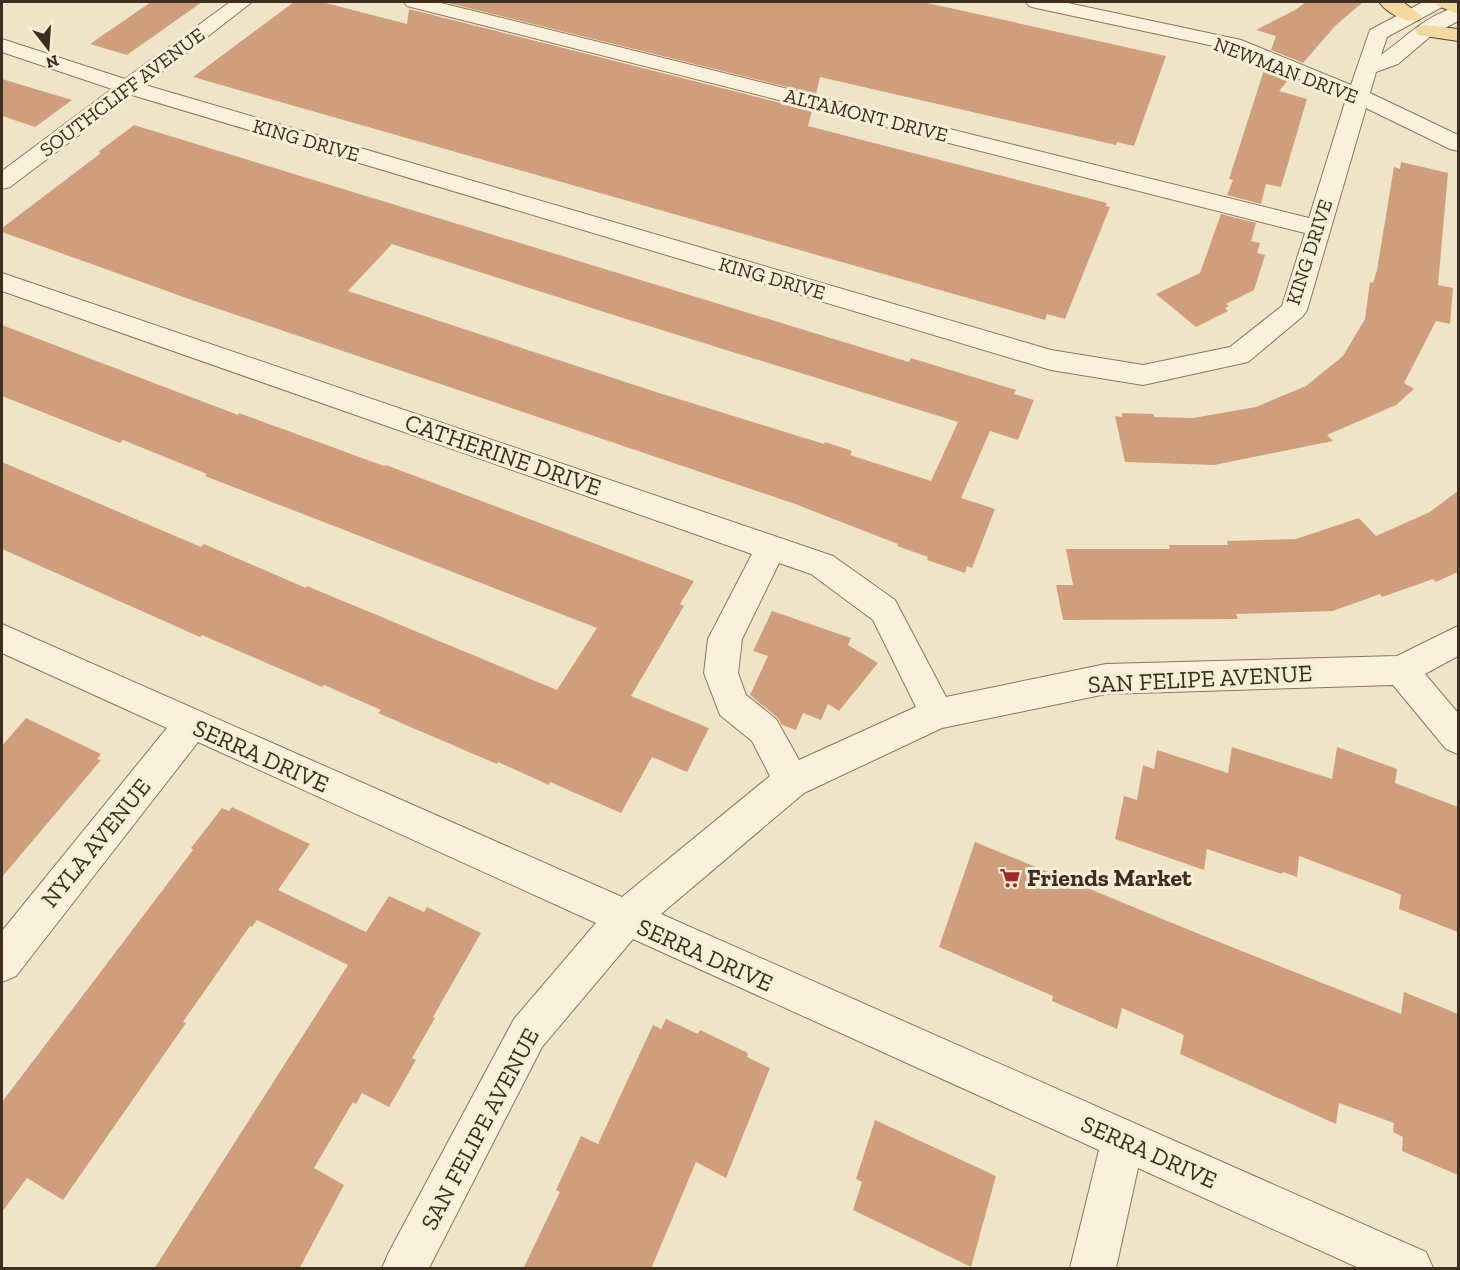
<svg xmlns="http://www.w3.org/2000/svg" width="1460" height="1270" font-family="'Zilla Slab',serif">
<style>
.building{fill:#cf9f7d;fill-rule:evenodd}
.lines{fill:none;stroke-linecap:round;stroke-linejoin:round}
.minor-casing{stroke:#8d765c;stroke-width:2}
.major-casing{stroke:#5b4430;stroke-width:2}
.minor{fill:#faf1dc;fill-rule:evenodd}
.major{fill:#f3d9a0;fill-rule:evenodd}
.labels{text-anchor:middle;stroke-width:6;stroke-linejoin:round;paint-order:stroke}
.far-street-label{font-size:20px;fill:#3d2e20;stroke:#f7eed8}
.street-label{font-size:24px;fill:#3d2e20;stroke:#f7eed8}
.poi-label{font-size:24px;font-weight:bold;fill:#3d2e20;stroke:#f7eed8;text-anchor:start}
</style>
<rect width="100%" height="100%" fill="#f0e4c8"/>
<g class="building">
<path d="M 151,2 L 202,2 L 127,55 L 90,44 Z"/>
<path d="M 294,2 L 322,2 L 407,24 L 409,9 L 812,111 L 808,126 L 1107,203 L 1106,206 L 1110,207 L 1065,319 L 1047,314 L 1045,320 L 193,77 Z"/>
<path d="M 444,2 L 923,2 L 1166,56 L 1134,146 L 1117,142 L 1116,145 L 820,77 L 816,94 Z"/>
<path d="M 1306,2 L 1363,2 L 1335,26 L 1303,63 L 1271,50 L 1276,36 L 1256,30 L 1295,10 Z"/>
<path d="M 1265,67 L 1290,78 L 1279,91 L 1307,99 L 1281,187 L 1266,184 L 1261,204 L 1227,195 L 1233,180 L 1229,179 Z"/>
<path d="M 2,79 L 72,100 L 35,127 L 2,116 Z"/>
<path d="M 134,125 L 909,362 L 911,358 L 1016,390 L 1014,394 L 1034,400 L 1018,440 L 990,431 L 961,498 L 995,509 L 972,568 L 967,566 L 965,573 L 927,560 L 928,557 L 897,546 L 898,544 L 795,504 L 192,300 L 2,232 L 2,228 L 101,153 L 98,152 ZM 392,244 L 620,317 L 958,422 L 931,481 L 850,455 L 852,451 L 825,442 L 824,444 L 656,392 L 348,291 Z"/>
<path d="M 1401,162 L 1448,173 L 1438,285 L 1453,288 L 1450,324 L 1436,321 L 1404,383 L 1414,389 L 1396,405 L 1327,435 L 1333,441 L 1214,465 L 1125,462 L 1115,416 L 1122,417 L 1122,413 L 1154,414 L 1154,417 L 1193,418 L 1256,407 L 1306,386 L 1343,356 L 1365,319 L 1370,282 L 1373,283 L 1377,270 L 1394,167 L 1400,169 Z"/>
<path d="M 1221,214 L 1256,223 L 1251,241 L 1260,243 L 1257,253 L 1265,255 L 1254,290 L 1226,304 L 1229,306 L 1225,308 L 1228,311 L 1196,327 L 1156,294 L 1200,273 Z"/>
<path d="M 2,325 L 238,415 L 239,413 L 384,466 L 386,465 L 694,581 L 680,604 L 684,606 L 631,696 L 709,728 L 687,772 L 652,757 L 621,813 L 550,782 L 549,785 L 498,762 L 497,764 L 378,713 L 381,710 L 324,685 L 322,687 L 202,635 L 200,637 L 2,549 L 2,462 L 201,547 L 204,544 L 306,588 L 307,586 L 557,690 L 597,628 L 241,490 L 205,476 L 207,474 L 123,440 L 120,443 L 2,396 Z"/>
<path d="M 1458,491 L 1458,572 L 1436,582 L 1433,579 L 1382,597 L 1380,594 L 1333,611 L 1236,614 L 1238,619 L 1063,620 L 1056,585 L 1073,585 L 1066,549 L 1170,549 L 1169,545 L 1228,545 L 1227,541 L 1296,539 L 1359,518 L 1376,536 L 1430,512 Z"/>
<path d="M 772,611 L 851,638 L 848,645 L 878,663 L 839,711 L 828,704 L 821,720 L 803,713 L 796,730 L 782,725 L 777,717 L 750,695 L 768,656 L 753,651 Z"/>
<path d="M 26,718 L 101,754 L 97,759 L 101,760 L 2,877 L 2,746 Z"/>
<path d="M 1232,747 L 1332,779 L 1337,747 L 1397,769 L 1395,783 L 1458,807 L 1458,932 L 1399,909 L 1401,895 L 1395,892 L 1299,856 L 1297,877 L 1283,872 L 1282,874 L 1207,849 L 1204,870 L 1115,839 L 1124,796 L 1137,800 L 1143,765 L 1154,769 L 1157,750 L 1228,773 Z"/>
<path d="M 232,807 L 310,844 L 278,890 L 366,932 L 389,896 L 424,912 L 427,907 L 481,933 L 433,1017 L 435,1018 L 412,1058 L 416,1060 L 389,1107 L 362,1093 L 356,1104 L 353,1102 L 314,1168 L 344,1185 L 299,1269 L 154,1269 L 348,965 L 257,920 L 252,927 L 250,926 L 183,1022 L 186,1023 L 63,1200 L 27,1178 L 2,1212 L 2,1102 L 193,850 L 191,848 L 222,808 L 229,811 Z"/>
<path d="M 975,842 L 1204,936 L 1401,1014 L 1404,992 L 1458,1014 L 1458,1175 L 1402,1151 L 1403,1137 L 1393,1132 L 1394,1123 L 1339,1103 L 1336,1124 L 1180,1054 L 1184,1035 L 1122,1008 L 1117,1029 L 1052,1001 L 1053,996 L 939,947 Z"/>
<path d="M 666,1019 L 698,1034 L 700,1030 L 748,1053 L 747,1057 L 770,1068 L 726,1178 L 696,1162 L 651,1269 L 523,1269 L 560,1192 L 556,1190 L 581,1136 L 598,1144 L 653,1025 L 661,1029 Z"/>
<path d="M 875,1120 L 996,1176 L 971,1267 L 853,1210 L 862,1182 L 856,1179 Z"/>
</g>
<g class="lines">
<g class="minor-casing">
<g id="minor">
<path d="M 230,2 L 252,2 L 145,85 L 1051,350 L 1143,365 L 1230,347 L 1282,306 L 1305,233 L 407,6 L 404,2 L 437,2 L 1309,218 L 1346,99 L 1228,49 L 1036,8 L 1029,6 L 1026,2 L 1063,2 L 1241,40 L 1351,85 L 1370,30 L 1423,2 L 1447,2 L 1444,6 L 1387,37 L 1381,55 C 1405,38 1429,13 1458,7 L 1458,21 L 1432,35 L 1398,64 L 1376,72 L 1370,93 L 1458,135 L 1458,151 L 1450,149 L 1366,108 L 1307,310 L 1303,316 L 1248,362 L 1143,385 L 1051,370 L 132,95 L 10,187 L 2,189 L 2,171 L 112,89 L 2,52 L 2,39 L 125,79 Z"/>
<path d="M 2,273 L 833,556 L 895,600 L 946,697 L 1106,664 L 1397,656 L 1458,626 L 1458,656 L 1425,674 L 1458,713 L 1458,754 L 1446,749 L 1393,685 L 1106,694 L 942,728 L 804,793 L 661,914 L 1426,1252 L 1433,1268 L 1359,1268 L 1138,1168 L 1116,1268 L 1070,1268 L 1099,1150 L 633,939 L 542,1047 L 429,1268 L 382,1268 L 389,1252 L 514,1019 L 596,923 L 198,742 L 16,976 L 2,982 L 2,931 L 167,728 L 2,653 L 2,624 L 622,897 L 770,776 L 752,741 L 720,715 L 704,673 L 708,639 L 752,554 L 2,291 ZM 779,563 L 811,574 L 873,620 L 916,707 L 799,760 L 776,719 L 746,695 L 738,673 L 742,639 Z"/>
</g>
</g>
<g class="major-casing">
<g id="major">
<path d="M 1379,2 L 1403,2 L 1422,16 L 1419,20 C 1406,24 1387,13 1379,2 Z"/>
<path d="M 1435,2 L 1458,2 L 1458,14 L 1438,6 Z"/>
<path d="M 1425,25 L 1458,29 L 1458,41 L 1418,35 L 1415,31 L 1418,27 Z"/>
</g>
</g>
<use href="#minor" class="minor"/>
<use href="#major" class="major"/>
</g>
<defs>
<g id="supermarket-bare" transform="scale(1.62)"><path d="M-6-5.5h2.5l.6 2H6L4.5 2H-2.5L-4.4-4H-6ZM-1.5 3.2a1.3 1.3 0 1 0 .1 0ZM3 3.2a1.3 1.3 0 1 0 .1 0Z" fill="#9e2a2b" stroke="#f7eed8" stroke-width="2.5" paint-order="stroke"/></g>
</defs>
<g fill-rule="evenodd">
<use href="#supermarket-bare" x="1010" y="878"/>
</g>
<g class="labels">
<g class="far-street-label">
<text transform="translate(1286 70) rotate(21)" y="7">NEWMAN DRIVE</text>
<text transform="translate(122 92) rotate(-37)" y="7">SOUTHCLIFF AVENUE</text>
<text transform="translate(866 115) rotate(14)" y="7">ALTAMONT DRIVE</text>
<text transform="translate(306 140) rotate(16)" y="7">KING DRIVE</text>
<text transform="translate(1309 252) rotate(-72)" y="7">KING DRIVE</text>
<text transform="translate(772 278) rotate(16)" y="7">KING DRIVE</text>
</g>
<g class="street-label">
<text transform="translate(503 455) rotate(19)" y="8">CATHERINE DRIVE</text>
<text transform="translate(1200 679) rotate(-3)" y="8">SAN FELIPE AVENUE</text>
<text transform="translate(261 756) rotate(24)" y="8">SERRA DRIVE</text>
<text transform="translate(96 843) rotate(-51)" y="8">NYLA AVENUE</text>
<text transform="translate(705 955) rotate(24)" y="8">SERRA DRIVE</text>
<text transform="translate(480 1129) rotate(-62)" y="8">SAN FELIPE AVENUE</text>
<text transform="translate(1149 1152) rotate(24)" y="8">SERRA DRIVE</text>
</g>
<g class="poi-label">
<text x="1027" y="886">Friends Market</text>
</g>
</g>
<rect width="1460" height="1270" fill="none" stroke="#3d2e20" stroke-width="6"/>
<g transform="translate(48 48) rotate(163)" stroke="#f7eed8" stroke-width="4.5" paint-order="stroke">
<path d="M0-4.5L10 22L0 15L-10 22Z" fill="#3d2e20"/>
<text y="-9" font-size="16" font-weight="bold" text-anchor="middle" fill="#3d2e20">N</text>
</g>
</svg>
